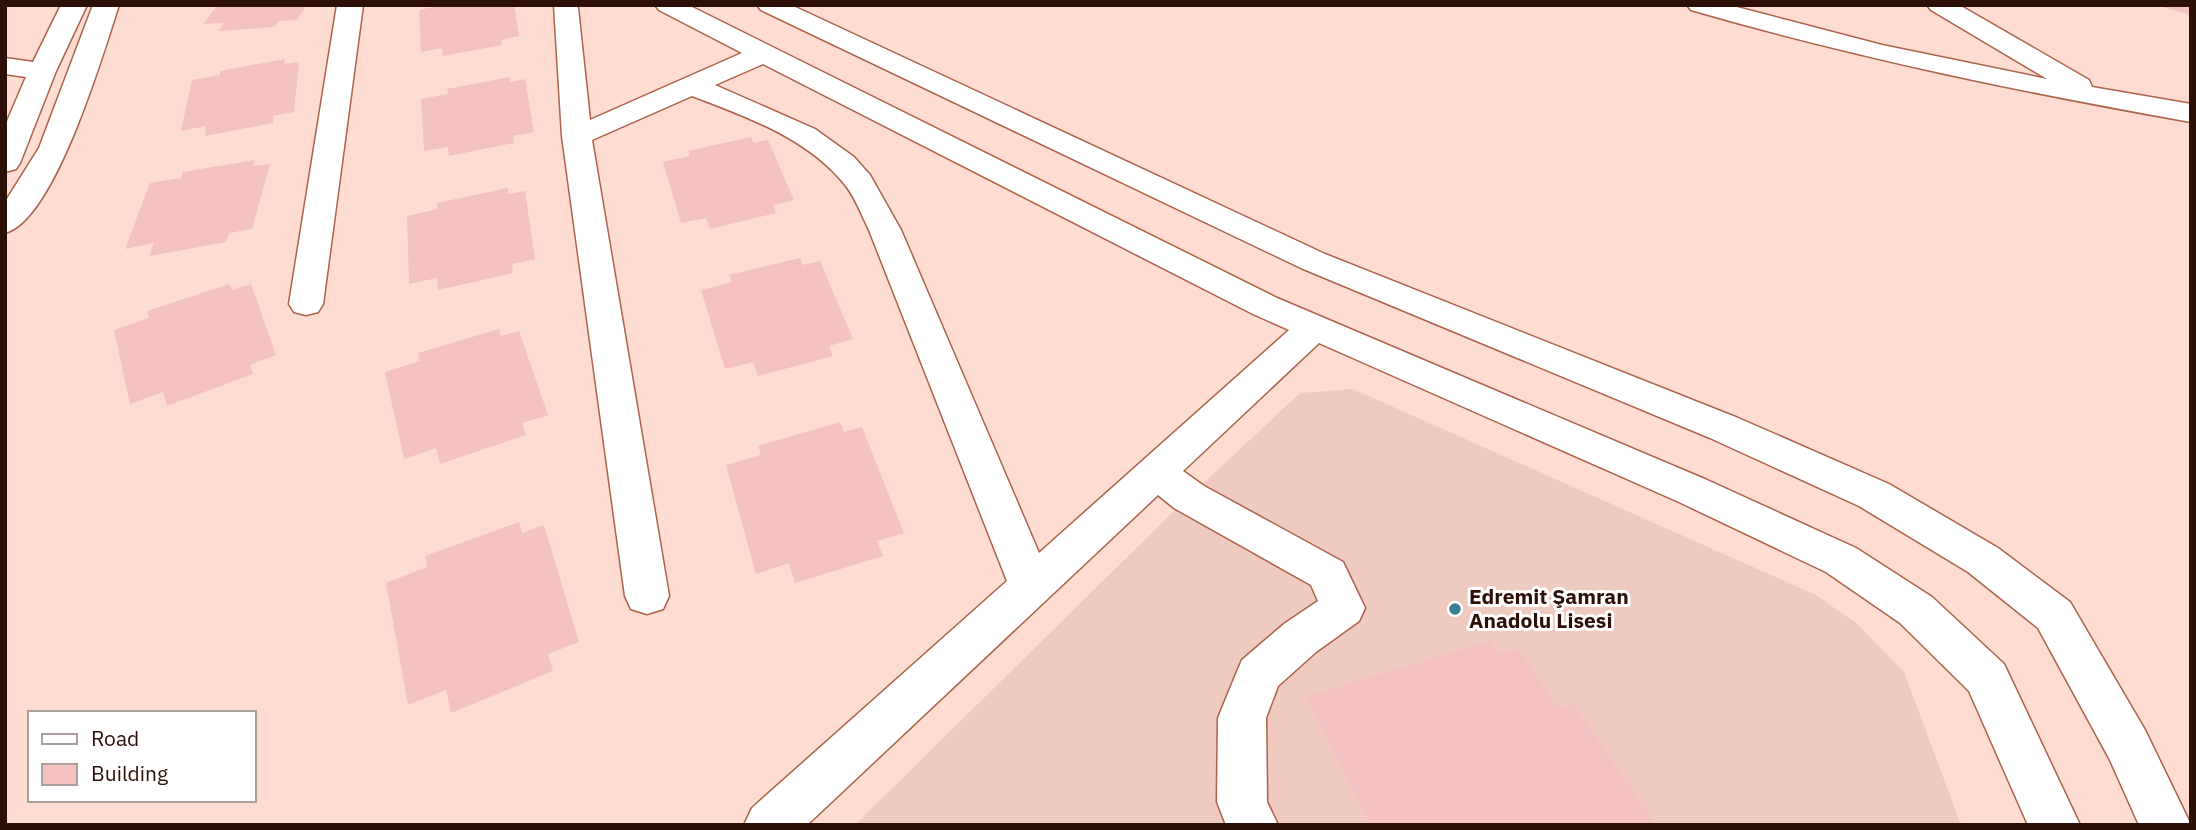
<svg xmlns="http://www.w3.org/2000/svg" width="2196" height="830" font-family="'IBM Plex Sans',sans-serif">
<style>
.built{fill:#efcabf}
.building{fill:#f5c2c2}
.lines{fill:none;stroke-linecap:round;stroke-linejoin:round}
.minor-casing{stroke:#ac624b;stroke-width:3}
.minor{fill:#fff;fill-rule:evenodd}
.poi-dot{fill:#3b7d8f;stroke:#fff;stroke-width:2.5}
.labels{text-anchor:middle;stroke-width:6;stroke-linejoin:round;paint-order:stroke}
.poi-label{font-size:21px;font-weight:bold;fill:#2c0f06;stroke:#fff;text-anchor:start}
</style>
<rect width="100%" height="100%" fill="#fedcd1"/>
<path class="built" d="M 1353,389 L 1816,595 L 1856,623 L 1904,672 L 1961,825 L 855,825 L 1175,510 L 1300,393 Z"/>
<g class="building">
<path d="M 218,5 L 307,5 L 297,20 L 279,21 L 275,27 L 218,31 L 224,23 L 203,24 Z"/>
<path d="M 442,5 L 514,5 L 519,36 L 501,40 L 502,45 L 443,56 L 442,48 L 421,52 L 419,10 Z"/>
<path d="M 2159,5 L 2191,5 L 2191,15 L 2159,6 Z"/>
<path d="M 285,59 L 284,64 L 299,62 L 294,112 L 273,116 L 273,123 L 205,136 L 206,126 L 181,131 L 192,80 L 220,75 L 220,71 Z"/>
<path d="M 510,77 L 510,82 L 525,79 L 534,132 L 513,136 L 514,143 L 449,156 L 448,147 L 424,151 L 421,99 L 448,94 L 447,89 Z"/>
<path d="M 751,137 L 754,143 L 768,140 L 794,200 L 773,205 L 776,213 L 710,229 L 706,218 L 681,223 L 663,162 L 690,156 L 688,151 Z"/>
<path d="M 255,160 L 253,166 L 270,164 L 252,229 L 229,233 L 226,242 L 149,256 L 154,243 L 125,249 L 150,183 L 181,178 L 183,172 Z"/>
<path d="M 508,188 L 508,194 L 525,191 L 535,259 L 512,264 L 513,273 L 438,290 L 437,278 L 409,284 L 407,216 L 437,209 L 437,203 Z"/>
<path d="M 800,258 L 803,265 L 820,261 L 853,339 L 829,346 L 833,356 L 758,376 L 753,362 L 725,369 L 701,290 L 732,282 L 729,275 Z"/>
<path d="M 229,284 L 232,290 L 251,284 L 276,355 L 250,365 L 253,374 L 167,406 L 163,392 L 130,404 L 114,330 L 149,318 L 147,311 Z"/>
<path d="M 499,329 L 501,336 L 519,331 L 548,415 L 522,423 L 526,435 L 440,464 L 436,448 L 404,459 L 385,372 L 420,361 L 418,353 Z"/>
<path d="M 840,422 L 844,432 L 862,427 L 904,533 L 877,541 L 883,556 L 795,583 L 789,563 L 756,574 L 726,465 L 761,455 L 758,446 Z"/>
<path d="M 519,522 L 522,533 L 544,525 L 579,642 L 548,654 L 553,671 L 451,713 L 446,690 L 408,705 L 386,583 L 427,567 L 425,556 Z"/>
<path d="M 1491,641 L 1499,654 L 1518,649 L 1559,709 L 1573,704 L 1656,825 L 1371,825 L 1305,697 Z"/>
</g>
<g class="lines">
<g class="minor-casing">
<g id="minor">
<path d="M 61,5 L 87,5 L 56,71 L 20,163 L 16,169 L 5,172 L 5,126 L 26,77 L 5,74 L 5,58 L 33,62 Z"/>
<path d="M 93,5 L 119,5 C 103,53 55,220 5,233 L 5,202 L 39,148 Z"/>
<path d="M 337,5 L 363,5 L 323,304 L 318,312 L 306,315 L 294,312 L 289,304 Z"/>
<path d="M 554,5 L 576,5 L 578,8 L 590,120 L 742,53 L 659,10 L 655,5 L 688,5 L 1277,298 L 1707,480 L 1856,548 L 1932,597 L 2004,664 L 2080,825 L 2028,825 L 1969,691 L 1900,623 L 1826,572 L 1679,502 L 1319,343 L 1183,471 L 1204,486 L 1343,562 L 1365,608 L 1359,621 L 1316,652 L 1278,686 L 1266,718 L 1267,802 L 1278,825 L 1226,825 L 1217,802 L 1218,718 L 1236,674 L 1242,660 L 1284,624 L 1318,601 L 1311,585 L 1174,508 L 1158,495 L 807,825 L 744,825 L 752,808 L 1007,581 L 869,230 C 862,216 856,199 846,186 C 808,138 747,117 692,96 L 592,140 L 669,596 L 663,609 L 647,614 L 631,609 L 625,596 L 562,136 ZM 763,64 L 1253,314 L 1289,330 L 1039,553 L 901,230 L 870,175 L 854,157 L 815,129 L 715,85 Z"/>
<path d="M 757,5 L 791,5 L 1325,254 L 1738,418 L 1889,484 L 1998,548 L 2070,602 L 2145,730 L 2191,825 L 2139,825 L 2110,760 L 2038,628 L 1968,572 L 1859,506 L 1710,438 L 1301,268 L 761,10 Z"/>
<path d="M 1687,5 L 1729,5 L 1882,45 L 2047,79 L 1931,10 L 1927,5 L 1959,5 L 2089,80 L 2092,87 L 2191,104 L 2191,122 C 2022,92 1856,58 1691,10 Z"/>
</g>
</g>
<use href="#minor" class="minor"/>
</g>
<circle class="poi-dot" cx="1455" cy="609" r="7"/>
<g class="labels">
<g class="poi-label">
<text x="1469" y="604">Edremit Şamran<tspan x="1469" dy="24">Anadolu Lisesi</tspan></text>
</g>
</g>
<rect width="2196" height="830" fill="none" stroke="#2c0f06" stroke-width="14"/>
<rect x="28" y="711" width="228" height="91" fill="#ffffff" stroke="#ab9f9b" stroke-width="2"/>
<rect x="42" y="734" width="35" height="10" fill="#ffffff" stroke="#ab9f9b" stroke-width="2"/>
<text x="91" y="746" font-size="21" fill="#2c0f06">Road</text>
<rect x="42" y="764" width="35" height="21" fill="#f5c2c2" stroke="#ab9f9b" stroke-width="2"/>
<text x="91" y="781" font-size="21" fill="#2c0f06">Building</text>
</svg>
